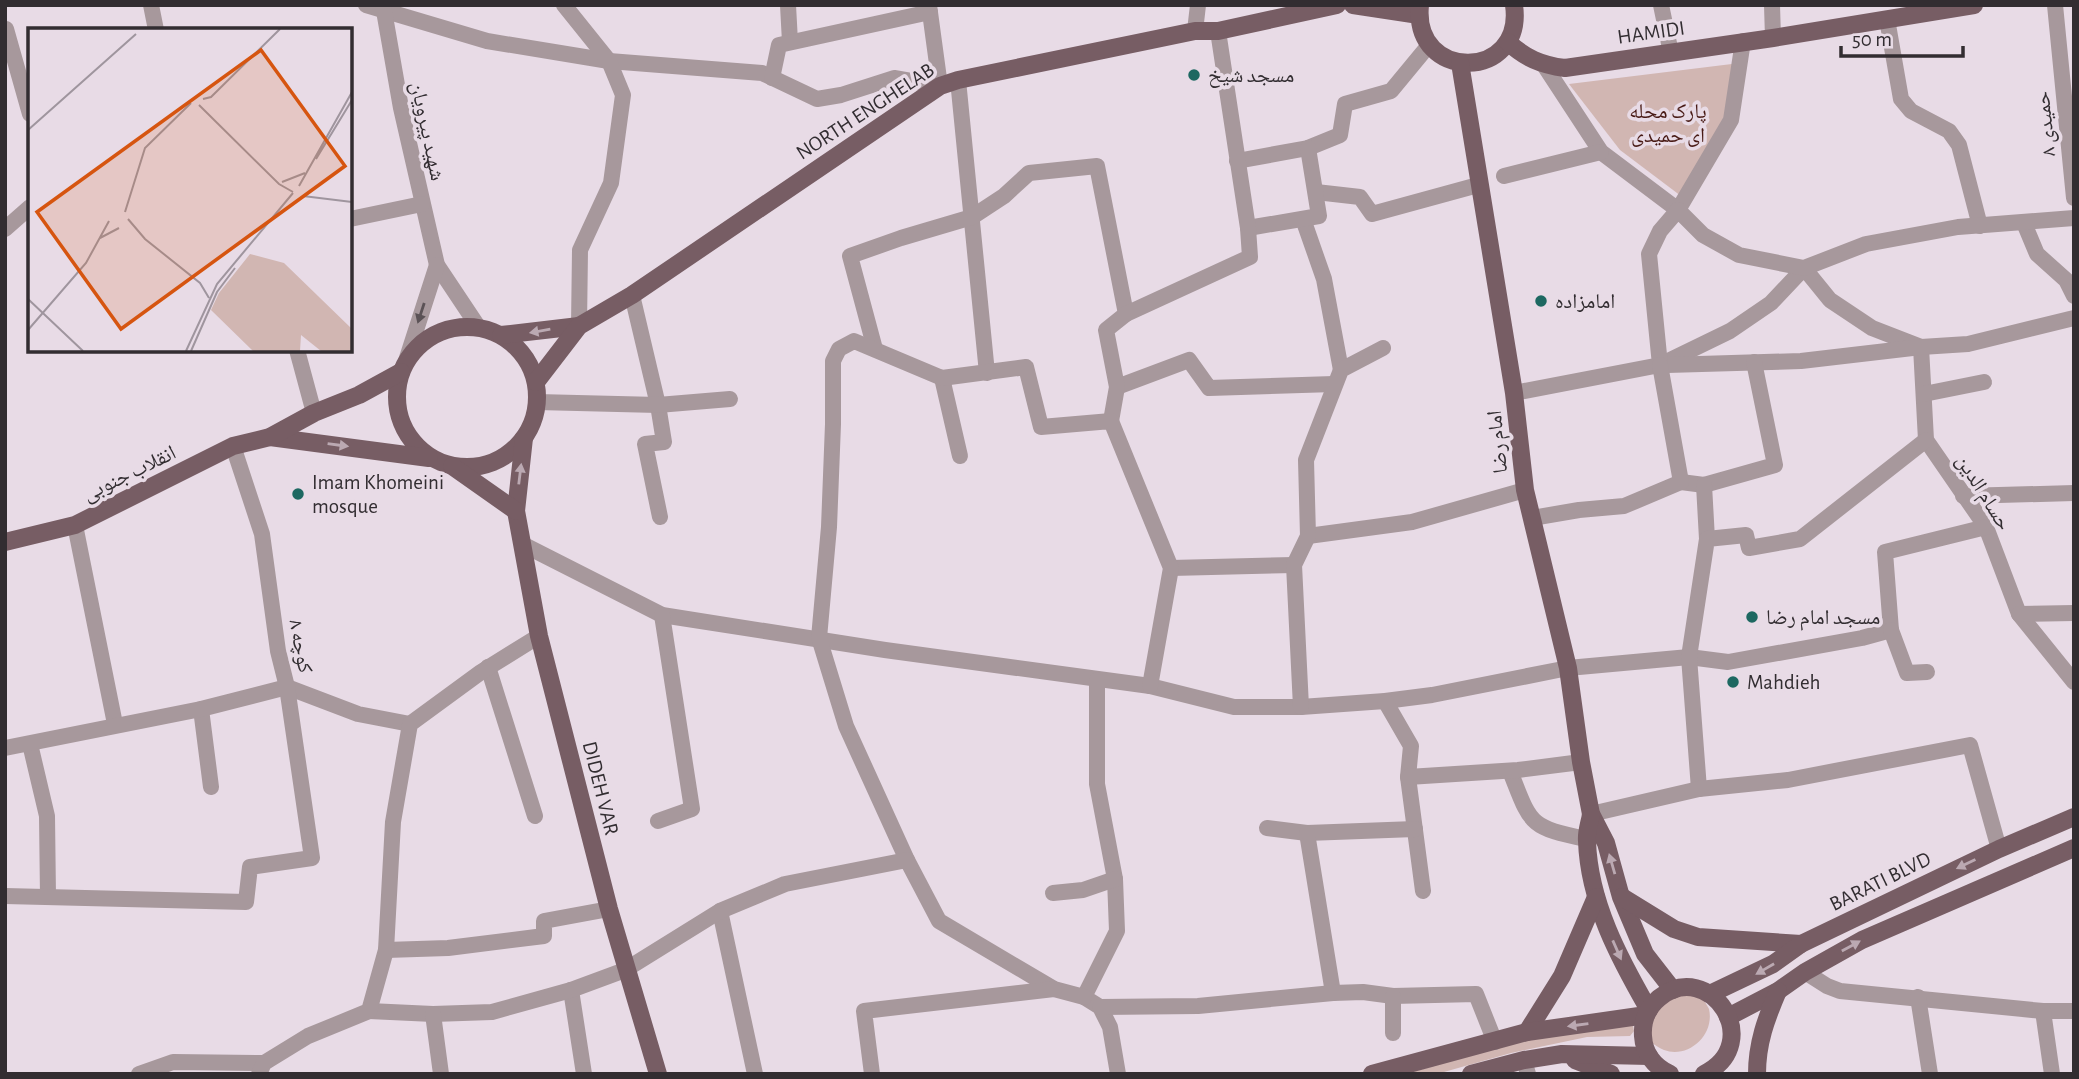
<svg xmlns="http://www.w3.org/2000/svg" width="2079" height="1079" font-family="'Alegreya Sans','Noto Naskh Arabic',sans-serif">
<style>
.green{fill:#d1b6b2}
.lines{fill:none;stroke-linecap:round;stroke-linejoin:round}
.minor{stroke:#a7989c;stroke-width:16}
.major{stroke:#775d64;stroke-width:18}
.oneway{fill:#5b5256}
.oneway2{fill:#bba9b2}
.poi-dot{fill:#1d6861;stroke:#e8dbe6;stroke-width:2.5}
.labels{text-anchor:middle;stroke-width:7;stroke-linejoin:round;paint-order:stroke}
.street-label{font-size:21px;fill:#322d31;stroke:#e8dbe6}
.poi-label{font-size:21px;fill:#322d31;stroke:#e8dbe6;text-anchor:start}
.park-label{font-size:21px;fill:#481a15;stroke:#e8dbe6}
.inset-road{fill:none;stroke:#9f959e;stroke-width:2}
.view{fill:#d65510;fill-opacity:0.15;stroke:#d65510;stroke-width:3.5}
.inset-edge{fill:none;stroke:#322d31;stroke-width:3.5}
</style>
<rect width="100%" height="100%" fill="#e8dbe6"/>
<g class="green">
<path d="M 1740,63 L 1731,107 L 1681,196 L 1620,150 L 1569,84 Z"/>
<path d="M 1668,984 L 1701,994 C 1703,999 1707,1005 1709,1009 C 1715,1035 1688,1059 1664,1050 C 1659,1048 1654,1044 1649,1041 L 1642,1007 L 1652,992 Z"/>
<path d="M 1633,1025 L 1634,1031 L 1630,1036 L 1587,1037 L 1511,1053 L 1437,1074 L 1405,1074 L 1529,1039 Z"/>
</g>
<g class="lines">
<g class="minor">
<path d="M 151,5 L 156,30"/>
<path d="M 366,5 L 487,41 L 609,61 L 762,73 L 817,99 L 841,95 L 894,78 L 940,86 L 929,5"/>
<path d="M 383,5 L 401,108 L 437,265 L 479,328"/>
<path d="M 564,5 L 609,61 L 623,95 L 611,183 L 580,250 L 579,326"/>
<path d="M 788,5 L 790,42"/>
<path d="M 1661,5 L 1671,53"/>
<path d="M 1772,5 L 1773,38"/>
<path d="M 2055,5 L 2074,198"/>
<path d="M 1887,19 L 1901,99 L 1911,111 L 1949,131 L 1959,145 L 1980,226"/>
<path d="M 6,29 L 30,114"/>
<path d="M 1195,31 L 1198,5"/>
<path d="M 1544,65 L 1601,152 L 1678,210 L 1731,120 L 1743,41"/>
<path d="M 772,78 L 779,45 L 930,12"/>
<path d="M 958,80 L 987,373"/>
<path d="M 1237,161 L 1308,148 L 1340,135 L 1345,104 L 1391,91 L 1429,45"/>
<path d="M 1504,176 L 1601,152"/>
<path d="M 1316,192 L 1360,197 L 1372,214 L 1478,185"/>
<path d="M 350,219 L 422,204"/>
<path d="M 1303,219 L 1324,279 L 1341,370"/>
<path d="M 2024,223 L 2037,254 L 2066,280 L 2074,296"/>
<path d="M 1248,228 L 1319,216 L 1308,148"/>
<path d="M 5,229 L 30,207"/>
<path d="M 632,295 L 658,405 L 664,442 L 645,444 L 660,517"/>
<path d="M 875,349 L 850,256 L 901,238 L 972,217 L 1004,196 L 1029,173 L 1097,166 L 1126,314"/>
<path d="M 297,350 L 314,413"/>
<path d="M 406,361 L 437,265"/>
<path d="M 1660,365 L 1730,331 L 1771,303 L 1804,268 L 1830,300 L 1872,328 L 1921,347 L 1926,440 L 1986,527 L 2019,614 L 2074,682"/>
<path d="M 1667,365 L 1801,361 L 1921,347 L 1968,344 L 2074,318"/>
<path d="M 942,378 L 960,456"/>
<path d="M 1117,387 L 1189,360 L 1209,388 L 1334,384"/>
<path d="M 1514,393 L 1660,365 L 1649,254 L 1660,231 L 1678,210 L 1703,235 L 1739,255 L 1804,268 L 1866,244 L 1958,227 L 2074,218"/>
<path d="M 1924,394 L 1984,382"/>
<path d="M 537,402 L 658,405 L 730,399"/>
<path d="M 1111,421 L 1117,387 L 1106,330 L 1126,314 L 1250,257 L 1248,228 L 1218,31"/>
<path d="M 1681,482 L 1704,485 L 1775,465 L 1754,362"/>
<path d="M 1704,485 L 1707,539"/>
<path d="M 1963,496 L 2074,493"/>
<path d="M 1532,518 L 1579,510 L 1624,506 L 1681,482 L 1660,365"/>
<path d="M 75,525 L 115,724"/>
<path d="M 1308,536 L 1412,522 L 1525,490"/>
<path d="M 522,544 L 662,615 L 885,650 L 1150,686 L 1234,707 L 1301,707 L 1385,701 L 1432,695 L 1568,668 L 1689,657 L 1728,662 L 1862,638 L 1891,630 L 1885,552 L 1986,527"/>
<path d="M 1171,568 L 1294,565"/>
<path d="M 2019,614 L 2074,613"/>
<path d="M 1891,630 L 1907,673 L 1927,672"/>
<path d="M 488,667 L 535,816"/>
<path d="M 1097,680 L 1097,784 L 1115,879 L 1117,931 L 1084,997 L 1100,1007 L 1110,1027 L 1118,1074"/>
<path d="M 1385,701 L 1411,746 L 1408,777 L 1423,891"/>
<path d="M 1301,707 L 1294,565 L 1308,536 L 1306,460 L 1341,370 L 1383,348"/>
<path d="M 201,709 L 211,787"/>
<path d="M 30,744 L 47,816 L 48,897"/>
<path d="M 5,748 L 201,709 L 287,687 L 358,714 L 410,724"/>
<path d="M 1510,771 C 1531,824 1528,827 1586,839"/>
<path d="M 1408,777 L 1518,770 L 1581,762"/>
<path d="M 1699,789 L 1689,657 L 1707,539 L 1746,535 L 1749,548 L 1800,539 L 1926,440"/>
<path d="M 1591,814 L 1699,789 L 1788,780 L 1970,745 L 1999,849"/>
<path d="M 658,821 L 692,809 L 662,615"/>
<path d="M 1267,828 L 1307,833 L 1415,829"/>
<path d="M 1307,833 L 1333,993"/>
<path d="M 907,860 L 846,726 L 819,638 L 829,527 L 833,424 L 833,361 L 839,349 L 854,341 L 942,378 L 1026,367 L 1041,427 L 1111,421 L 1171,568 L 1150,686"/>
<path d="M 1053,893 L 1083,890 L 1115,879"/>
<path d="M 5,896 L 246,902 L 250,867 L 312,858 L 287,687 L 278,651 L 262,534 L 233,446"/>
<path d="M 720,911 L 755,1074"/>
<path d="M 386,950 L 448,948 L 544,936 L 544,921 L 609,909"/>
<path d="M 1805,972 L 1827,986 L 1840,991 L 2043,1011 L 2074,1011"/>
<path d="M 571,990 L 584,1074"/>
<path d="M 1918,997 L 1930,1074"/>
<path d="M 1100,1007 L 1198,1006 L 1333,993 L 1363,992 L 1393,996 L 1476,994 L 1495,1042"/>
<path d="M 369,1011 L 433,1014 L 492,1012 L 571,990 L 625,970 L 720,911 L 785,884 L 907,860 L 939,921 L 1054,989 L 1084,997"/>
<path d="M 2043,1011 L 2052,1074"/>
<path d="M 433,1014 L 441,1074"/>
<path d="M 1393,1033 L 1393,996"/>
<path d="M 1524,1060 L 1528,1074"/>
<path d="M 139,1074 L 173,1062 L 264,1063"/>
<path d="M 259,1074 L 264,1063 L 308,1036 L 369,1011 L 386,950 L 393,822 L 410,724 L 481,672 L 539,636"/>
<path d="M 872,1074 L 864,1011 L 1054,989"/>
</g>
<g class="major">
<path d="M 1353,5 L 1419,15"/>
<path d="M 1420,5 C 1412,83 1525,81 1514,5"/>
<path d="M 1508,42 C 1525,58 1541,65 1565,68 L 1773,38 L 1974,5"/>
<path d="M 1460,63 L 1514,393 L 1525,490 L 1568,668 L 1581,762 L 1591,814 L 1606,843 L 1621,897 L 1645,954 L 1673,990"/>
<circle cx="467" cy="397" r="70"/>
<path d="M 501,335 L 579,326"/>
<path d="M 536,382 L 579,326 L 632,295 L 940,86 L 958,80 L 1195,31 L 1218,31 L 1337,5"/>
<path d="M 270,437 L 429,458"/>
<path d="M 524,438 L 516,511 L 539,636 L 609,909 L 658,1074"/>
<path d="M 452,466 L 516,511"/>
<path d="M 5,542 L 75,525 L 233,446 L 270,437 L 314,413 L 359,395 L 401,372"/>
<path d="M 1591,814 C 1590,822 1586,832 1587,841 C 1589,902 1619,958 1649,1010"/>
<path d="M 1622,897 L 1674,929 L 1698,937 L 1801,944"/>
<path d="M 1710,994 L 1773,964 L 1801,944 L 1999,849 L 2074,817"/>
<path d="M 1728,1017 L 1778,991 L 1805,972 L 1862,940 L 2074,848"/>
<path d="M 1527,1032 L 1562,976 L 1596,897"/>
<path d="M 1575,1060 L 1611,1074"/>
<path d="M 1372,1074 L 1527,1032 L 1646,1015"/>
<path d="M 1471,1074 L 1524,1060 L 1562,1054 L 1649,1056"/>
<path d="M 1670,1074 C 1655,1067 1644,1054 1643,1036 C 1642,1021 1647,1008 1659,998 C 1709,957 1767,1043 1704,1074"/>
<path d="M 1757,1074 C 1757,1043 1766,1019 1778,991"/>
</g>
</g>
<defs><path id="oneway-solid" d="M-6-.8H1V-3.2L6.5 0L1 3.2V.8H-6Z" transform="scale(1.75)"/></defs>
<use class="oneway" href="#oneway-solid" transform="translate(421 313) rotate(108)"/>
<g class="oneway2">
<use href="#oneway-solid" transform="translate(540 331) rotate(170)"/>
<use href="#oneway-solid" transform="translate(338 445) rotate(8)"/>
<use href="#oneway-solid" transform="translate(520 474) rotate(-83)"/>
<use href="#oneway-solid" transform="translate(1612 864) rotate(-106)"/>
<use href="#oneway-solid" transform="translate(1966 864) rotate(154)"/>
<use href="#oneway-solid" transform="translate(1851 946) rotate(-29)"/>
<use href="#oneway-solid" transform="translate(1617 950) rotate(66)"/>
<use href="#oneway-solid" transform="translate(1765 969) rotate(150)"/>
<use href="#oneway-solid" transform="translate(1578 1025) rotate(172)"/>
</g>
<g class="poi-dot">
<circle cx="1194" cy="75" r="7"/>
<circle cx="1541" cy="301" r="7"/>
<circle cx="298" cy="494" r="7"/>
<circle cx="1752" cy="617" r="7"/>
<circle cx="1733" cy="682" r="7"/>
</g>
<g class="labels">
<g class="street-label">
<text transform="translate(1651 32) rotate(-8)" y="7">HAMIDI</text>
<text transform="translate(865 111) rotate(-33)" y="7">NORTH ENGHELAB</text>
<text transform="translate(2045 124) rotate(-96)" y="7">حمیدی ۸</text>
<text transform="translate(428 131) rotate(78)" y="7">شهید پیرویان</text>
<text transform="translate(1497 442) rotate(-96)" y="7">امام رضا</text>
<text transform="translate(129 473) rotate(-26)" y="7">انقلاب جنوبی</text>
<text transform="translate(1984 492) rotate(58)" y="7">حسام الدین</text>
<text transform="translate(301 646) rotate(79)" y="7">کوچه ۸</text>
<text transform="translate(601 788) rotate(76)" y="7">DIDEH VAR</text>
<text transform="translate(1880 881) rotate(-26)" y="7">BARATI BLVD</text>
</g>
<g class="poi-label">
<text x="1208" y="82">مسجد شیخ</text>
<text x="1555" y="308">امامزاده</text>
<text x="312" y="489">Imam Khomeini<tspan x="312" dy="24">mosque</tspan></text>
<text x="1766" y="624">مسجد امام رضا</text>
<text x="1747" y="689">Mahdieh</text>
</g>
<g class="park-label">
<text x="1668" y="118">پارک محله<tspan x="1668" dy="24">ای حمیدی</tspan></text>
</g>
</g>
<g transform="translate(28 28)">
<rect width="324" height="324" fill="#e8dbe6"/>
<path d="M 222,226 L 256,235 L 324,301 L 324,323 L 293,323 L 273,307 L 272,323 L 225,323 L 183,282 L 191,265 Z" fill="#d1b6b2"/>
<path class="inset-road" d="M 175,71 L 183,69 L 252,1M 171,77 L 251,156 L 265,164M 0,102 L 108,6M 288,131 L 324,72M 254,154 L 277,145M 271,158 L 324,64M 275,168 L 324,174M 97,184 L 117,120 L 163,75M 100,191 L 117,211 L 172,255 L 181,270M 72,210 L 91,200M 0,271 L 55,323M 0,302 L 58,235 L 81,193M 158,323 L 189,256 L 265,165M 163,323 L 189,264 L 207,240"/>
<path class="view" d="M 233,22 L 317,138 L 93,301 L 9,184 Z"/>
<rect width="324" height="324" class="inset-edge"/>
</g>
<rect width="2079" height="1079" fill="none" stroke="#322d31" stroke-width="14"/>
<path d="M1841 46v10h122v-10" fill="none" stroke="#322d31" stroke-width="3.5"/>
<text x="1852" y="46" font-size="21" fill="#322d31" stroke="#e8dbe6" stroke-width="5" paint-order="stroke">50 m</text>
</svg>
